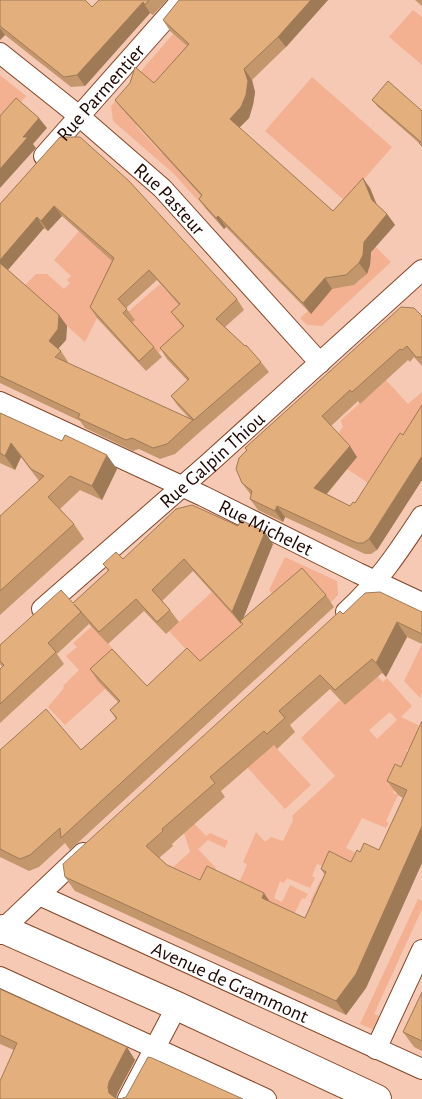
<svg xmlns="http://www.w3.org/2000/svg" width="422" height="1099" font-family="'Alegreya Sans',sans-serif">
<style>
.green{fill:#f3b192;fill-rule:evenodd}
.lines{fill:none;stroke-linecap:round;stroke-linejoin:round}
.minor-casing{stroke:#844526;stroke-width:22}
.primary-casing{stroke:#844526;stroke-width:30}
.minor{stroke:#fff;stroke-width:20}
.primary{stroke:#fff;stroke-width:28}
.wall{fill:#c3966b;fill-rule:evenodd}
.shaded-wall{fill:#9f7a57}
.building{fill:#e3af7c;stroke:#9f7a57}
.labels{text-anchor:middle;stroke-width:4;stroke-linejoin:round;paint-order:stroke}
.street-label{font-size:20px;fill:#1f0700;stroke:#f6c9b5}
</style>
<rect width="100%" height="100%" fill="#f6c9b5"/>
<g class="green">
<path d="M 413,10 L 422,17 L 422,65 L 389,37 Z"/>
<path d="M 173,34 L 197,54 L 162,94 L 129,85 Z"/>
<path d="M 0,75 L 26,96 L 9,116 L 0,116 Z"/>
<path d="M 312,77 L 392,147 L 345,201 L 265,131 Z"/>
<path d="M 125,90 L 134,97 L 123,111 L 138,123 L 136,126 L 161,153 L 195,142 L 174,166 L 209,206 L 206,209 L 173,173 L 113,121 L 111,106 Z"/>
<path d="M 79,231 L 124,271 L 107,298 L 85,342 L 23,287 L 36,274 L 47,274 L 64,289 L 70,283 L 67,280 L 71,276 L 54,260 Z"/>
<path d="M 369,247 L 376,247 L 391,262 L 322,326 L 307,325 L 300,318 L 308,311 L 311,313 L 334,287 C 360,290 374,272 369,247 Z"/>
<path d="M 160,284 L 187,314 L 186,329 L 158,353 L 131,324 L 128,312 Z"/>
<path d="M 386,380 L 408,404 L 422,392 L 422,429 L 380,491 L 347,469 L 337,435 L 343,427 L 341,421 L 342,419 Z"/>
<path d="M 285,557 L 337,581 L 338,595 L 330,603 L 282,604 L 269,590 Z"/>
<path d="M 212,592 L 252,636 L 209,674 L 169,631 Z"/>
<path d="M 92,626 L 122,659 L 99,681 L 106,688 L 65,725 L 48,707 L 64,688 L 63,686 L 79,670 L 66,656 L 77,647 L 73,643 Z"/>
<path d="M 422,644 L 422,693 L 420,698 L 404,681 Z"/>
<path d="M 375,673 L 383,682 L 387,678 L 412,706 L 401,717 L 422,727 L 414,744 L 406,751 L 414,761 L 401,777 L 393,793 L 398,795 L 386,821 L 389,823 L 386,828 L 362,818 L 346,848 L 373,861 L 313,903 L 310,902 L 320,881 L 323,882 L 329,869 L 317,864 L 312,876 L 315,878 L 310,888 L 287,878 L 284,883 L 280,881 L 274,898 L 282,902 L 290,885 L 308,894 L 305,899 L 302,898 L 291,921 L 238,885 L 247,865 L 243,862 L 256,832 L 265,842 L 271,837 L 283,841 L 293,820 L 292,816 L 335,776 L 301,738 L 340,700 L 345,705 ZM 390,712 L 397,720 L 377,739 L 369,730 Z"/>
<path d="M 263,734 L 311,785 L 285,809 L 245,765 Z"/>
<path d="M 190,819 L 206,836 L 210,833 L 228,841 L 225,848 L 208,840 L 198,849 L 216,868 L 209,883 L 173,867 L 190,852 L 184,833 L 179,828 Z"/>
<path d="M 418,899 L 422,901 L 422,909 L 374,1014 L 381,1017 L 375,1030 L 360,1024 Z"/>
</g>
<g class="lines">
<g class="minor-casing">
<g id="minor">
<path id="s1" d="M 0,53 L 79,116 L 162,188 L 320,363"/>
<path id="s2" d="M 44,156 L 182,0"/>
<path id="s3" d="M 0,402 L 203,496 L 358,573 L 422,603"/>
<path id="s4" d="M 42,609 L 209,463 L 422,270"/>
<path d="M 346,612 C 377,584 399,551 422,516"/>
<path id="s5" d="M 39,895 L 422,1069"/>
<path d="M 3,929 L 83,853"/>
<path d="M 0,977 L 266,1099"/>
<path d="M 376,1049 L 422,950"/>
<path d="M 128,1099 L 177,1006"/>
</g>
</g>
<g class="primary-casing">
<path id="primary" d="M 0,930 L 3,929 L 177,1006 L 377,1099"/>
</g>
<use href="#minor" class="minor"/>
<use href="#primary" class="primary"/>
</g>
<g class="wall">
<path d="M 0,0 L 92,7 L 99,0 L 167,0 L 153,15 L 150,13 L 85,86 L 71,87 L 5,35 L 0,40 Z"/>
<path d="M 179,0 L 328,0 L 286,47 L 252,80 L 255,92 L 253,105 L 249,118 L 239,128 L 333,211 L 370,188 L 377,205 L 387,214 L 395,225 L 371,252 L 370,265 L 367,274 L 354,285 L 332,289 L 311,314 L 226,227 L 224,229 L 206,209 L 199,199 L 201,196 L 123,110 L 115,100 L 154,83 L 187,46 L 170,31 L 163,20 Z"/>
<path d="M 415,0 L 422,0 L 422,6 Z"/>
<path d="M 372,100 L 422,111 L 422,147 L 419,143 L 378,107 Z"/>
<path d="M 60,137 L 237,299 L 244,310 L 225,327 L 261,362 L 269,372 L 201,431 L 200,430 L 201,431 L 175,454 L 160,459 L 139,449 L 133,451 L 85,428 L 80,421 L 0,383 L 0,204 ZM 62,216 L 112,261 L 90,307 L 97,318 L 146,371 L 162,357 L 154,347 L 132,322 L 135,320 L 126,308 L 157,280 L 179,305 L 171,312 L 183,327 L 160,348 L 167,359 L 188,381 L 171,396 L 178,406 L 190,419 L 67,363 L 68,362 L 61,351 L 58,349 L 66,340 L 67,326 L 59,315 L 8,270 L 44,228 L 48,231 Z"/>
<path d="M 422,316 L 422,366 L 414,357 L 410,362 L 408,360 L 360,404 L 358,401 L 331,426 L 357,457 L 327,494 L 350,506 L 355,503 L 403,435 L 422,405 L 422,480 L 377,550 L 371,554 L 365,554 L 285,517 L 283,522 L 258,510 L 250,499 L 251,495 L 242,483 Z"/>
<path d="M 0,413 L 117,469 L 102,500 L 80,490 L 60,509 L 74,524 L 84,539 L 0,615 L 0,516 L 39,481 L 21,457 L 15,470 L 0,463 Z"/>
<path d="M 273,544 L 243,618 L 326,595 L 334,607 L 70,850 L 65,843 L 39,867 L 29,871 L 0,857 L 0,750 L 81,750 L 116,719 L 110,710 L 118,702 L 98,681 L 90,669 L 147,686 L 200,661 L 243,624 L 241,622 L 241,624 L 193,571 L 162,601 L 170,610 L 179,622 L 166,634 L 144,611 L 108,644 L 89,624 L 57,654 L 64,664 L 0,723 L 0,669 L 2,667 L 0,664 L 0,645 L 73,603 L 108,571 L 103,564 L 123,559 Z"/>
<path d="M 422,612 L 422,644 L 407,637 L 386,677 L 382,673 L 345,705 L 330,689 L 290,725 L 295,732 L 277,749 L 274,745 L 221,791 L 225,797 L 172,844 L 173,846 L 159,858 L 167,865 L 200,880 L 270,902 L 305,918 L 325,875 L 321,869 L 351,862 L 360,852 L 379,850 L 403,798 L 398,795 L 387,781 L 401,767 L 422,721 L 422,863 L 366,988 L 346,1015 L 75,891 L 65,877 L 343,614 Z"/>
<path d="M 0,989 L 135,1060 L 117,1094 L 116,1098 L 120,1099 L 0,1099 L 14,1050 L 0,1044 Z"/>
<path d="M 422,992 L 422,1051 L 414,1047 L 403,1032 Z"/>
</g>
<g class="shaded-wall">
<path d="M 311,0 L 328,0 L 286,47 L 278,37 Z"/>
<path d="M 143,2 L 150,13 L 85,86 L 77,75 Z"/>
<path d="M 0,28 L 5,35 L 0,40 Z"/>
<path d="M 244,69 L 252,80 L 255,92 L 253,105 L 249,118 L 237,130 L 230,119 Z"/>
<path d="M 39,118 L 47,128 L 33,144 L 36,148 L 0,188 L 0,169 L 23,137 Z"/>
<path d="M 363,178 L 370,188 L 379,211 L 372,200 Z"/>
<path d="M 54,206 L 62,216 L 48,231 L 41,221 Z"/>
<path d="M 387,214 L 395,225 L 371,252 L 370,265 L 367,274 L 359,263 L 364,242 Z"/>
<path d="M 218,216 L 226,227 L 224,229 L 216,218 Z"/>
<path d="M 37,217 L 44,228 L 6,272 L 0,263 L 0,260 Z"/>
<path d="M 325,278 L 332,289 L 311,314 L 303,303 Z"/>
<path d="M 59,315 L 67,326 L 66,340 L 56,351 L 49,341 Z"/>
<path d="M 11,443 L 21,457 L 15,470 L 5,456 Z"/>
<path d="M 350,446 L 357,457 L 322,499 L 314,488 Z"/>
<path d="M 107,455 L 117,469 L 102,500 L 92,486 Z"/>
<path d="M 422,456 L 422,480 L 377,550 L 369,539 Z"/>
<path d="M 277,506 L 285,517 L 283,522 L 275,511 Z"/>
<path d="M 265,532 L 273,544 L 241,624 L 232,612 Z"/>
<path d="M 397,622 L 407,637 L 386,677 L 376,663 Z"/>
<path d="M 422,826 L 422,863 L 366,988 L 346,1015 L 336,1001 Z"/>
<path d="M 264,893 L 274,908 L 262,898 Z"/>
<path d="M 127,1047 L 135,1060 L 117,1094 L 116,1099 L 109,1093 L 108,1087 L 109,1082 Z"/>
</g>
<g class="building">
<path d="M 0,0 L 85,0 L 92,7 L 99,0 L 149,0 L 145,5 L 143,2 L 77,75 L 64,77 L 0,26 Z"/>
<path d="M 179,0 L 311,0 L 278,37 L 244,69 L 248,81 L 246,95 L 241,107 L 230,119 L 333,211 L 363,178 L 372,200 L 387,214 L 364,242 L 363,255 L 359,263 L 346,275 L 325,278 L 303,303 L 218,216 L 216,218 L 199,199 L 202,195 L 115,100 L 130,83 L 135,67 L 154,83 L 189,44 L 163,20 Z"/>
<path d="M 388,81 L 422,111 L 422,146 L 419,143 L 421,142 L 372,100 Z"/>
<path d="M 16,98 L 39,118 L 23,137 L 28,137 L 0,169 L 0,116 Z"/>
<path d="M 60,137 L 80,137 L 129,181 L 237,299 L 216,319 L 245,346 L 246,345 L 261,362 L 194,420 L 171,396 L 189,379 L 160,348 L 184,326 L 171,312 L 180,304 L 149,270 L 118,299 L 127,309 L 123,313 L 154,347 L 139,361 L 90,307 L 114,258 L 54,206 L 41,221 L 37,217 L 0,260 L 0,204 Z"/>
<path d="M 0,263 L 59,315 L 58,329 L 49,341 L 61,351 L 55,357 L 193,420 L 167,444 L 153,448 L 132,438 L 126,440 L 78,418 L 80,414 L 0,376 Z"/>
<path d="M 401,307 L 414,308 L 422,316 L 422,357 L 416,357 L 407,346 L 402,350 L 400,349 L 352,392 L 350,390 L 322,416 L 350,446 L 314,488 L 350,506 L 353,502 L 355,503 L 400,433 L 403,435 L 422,405 L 422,456 L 369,539 L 363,543 L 357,543 L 277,506 L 275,511 L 250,499 L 252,491 L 242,483 L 236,469 L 239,458 L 247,450 L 245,448 Z"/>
<path d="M 0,413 L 62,441 L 65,435 L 107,455 L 92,486 L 70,476 L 48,497 L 74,524 L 0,591 L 0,516 L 44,476 L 31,469 L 11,443 L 5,456 L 0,453 Z"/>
<path d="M 192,505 L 238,526 L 241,520 L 265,532 L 232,612 L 184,559 L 152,590 L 170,610 L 157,622 L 136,599 L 99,632 L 74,604 L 81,612 L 48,643 L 56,652 L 0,704 L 0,669 L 4,665 L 0,661 L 0,645 L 61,590 L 73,603 L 109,570 L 103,564 L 116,552 L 123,559 L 176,509 Z"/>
<path d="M 302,568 L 326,595 L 61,838 L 60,828 L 30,855 L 20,859 L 0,849 L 0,750 L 46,709 L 81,750 L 117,718 L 110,710 L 120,701 L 90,669 L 112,649 L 147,686 L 187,648 L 200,661 L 243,624 L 240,621 Z"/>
<path d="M 380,592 L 422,612 L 422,634 L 397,622 L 376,663 L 372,659 L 335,690 L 320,675 L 279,711 L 285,718 L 267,734 L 264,731 L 210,777 L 215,783 L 162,829 L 163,831 L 146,846 L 167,865 L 200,880 L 207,866 L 264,893 L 262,898 L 305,918 L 326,872 L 321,869 L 329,851 L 351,862 L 357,850 L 360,852 L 364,843 L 379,850 L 407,790 L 387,781 L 395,764 L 401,767 L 422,721 L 422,826 L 356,974 L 336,1001 L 65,877 L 63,864 L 340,611 L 343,614 L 365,593 Z"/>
<path d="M 0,989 L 127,1047 L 109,1082 L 108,1087 L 109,1093 L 114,1097 L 120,1099 L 126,1097 L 148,1057 L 152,1058 L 243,1099 L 0,1099 L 0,1081 L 17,1043 L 0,1035 Z"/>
<path d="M 422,992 L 422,1041 L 403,1032 Z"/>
</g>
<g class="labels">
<g class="street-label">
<text dy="7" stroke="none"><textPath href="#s2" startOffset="85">Rue Parmentier</textPath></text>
<text dy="7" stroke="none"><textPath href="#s1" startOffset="224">Rue Pasteur</textPath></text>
<text dy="7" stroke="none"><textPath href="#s4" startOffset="226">Rue Galpin Thiou</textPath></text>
<text dy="7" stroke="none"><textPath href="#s3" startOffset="294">Rue Michelet</textPath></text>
<text dy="7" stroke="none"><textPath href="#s5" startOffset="210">Avenue de Grammont</textPath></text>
</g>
</g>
</svg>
